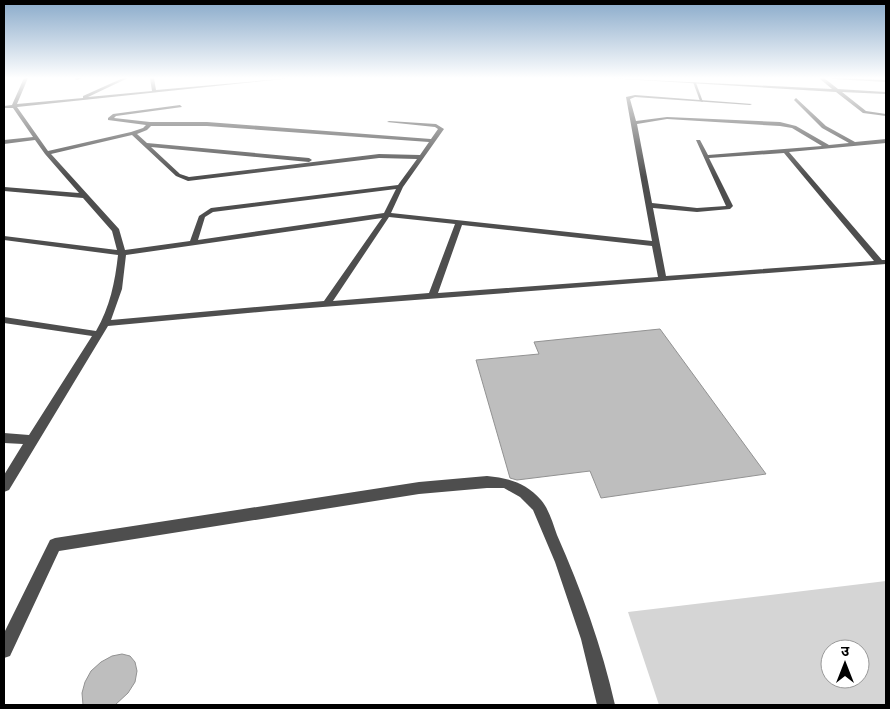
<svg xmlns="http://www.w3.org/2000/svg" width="890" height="709" font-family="Roboto,'Noto Sans Devanagari',sans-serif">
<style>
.green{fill:#d5d5d5;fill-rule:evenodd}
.building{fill:#bebebe;stroke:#929292}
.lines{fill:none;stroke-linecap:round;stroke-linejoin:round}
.lane{fill:#4e4e4e;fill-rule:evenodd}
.street{fill:#4e4e4e;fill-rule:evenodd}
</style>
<rect width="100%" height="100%" fill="#fff"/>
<path class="green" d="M 886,581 L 886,705 L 659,705 L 628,612 ZM 830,649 L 860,649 L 860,679 L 830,679 Z"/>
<g class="building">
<path d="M 660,329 L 766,474 L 601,498 L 590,471 L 517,480 L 510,478 L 476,360 L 539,354 L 534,342 Z"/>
<path d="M 122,654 L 130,656 L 135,662 L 137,671 L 135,682 L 128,693 L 115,705 L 83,705 L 82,693 L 85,682 L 91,671 L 101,662 L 112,656 Z"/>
</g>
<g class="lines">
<path class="lane" d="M 693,82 L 696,83 L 703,102 L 700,101 Z"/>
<g class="street">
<path d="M 24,78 L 28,78 L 17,104 L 83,98 L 83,96 L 123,78 L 128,78 L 88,97 L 152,91 L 150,78 L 154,78 L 156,90 L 292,78 L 17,107 L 48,151 L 131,132 L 143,128 L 146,125 L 108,120 L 108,118 L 113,114 L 180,105 L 182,107 L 116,116 L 114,118 L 150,122 L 207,122 L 431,139 L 438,129 L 435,127 L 387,122 L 389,121 L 436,124 L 444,129 L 403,187 L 391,213 L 652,241 L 626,97 L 635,95 L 752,104 L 750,105 L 635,97 L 630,99 L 636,121 L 667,117 L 780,122 L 796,126 L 829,145 L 849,143 L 822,128 L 794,100 L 796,98 L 826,126 L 855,142 L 886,139 L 886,143 L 789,152 L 882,260 L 886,260 L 886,264 L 270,311 L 108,326 L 9,490 L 4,492 L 4,475 L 23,444 L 4,443 L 4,433 L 29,435 L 92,336 L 4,323 L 4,317 L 96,331 C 110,307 115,282 118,255 L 4,240 L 4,236 L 117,250 L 112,231 L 83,198 L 4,191 L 4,187 L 79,193 L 45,154 L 35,140 L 4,144 L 4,140 L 33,137 L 13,108 L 4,108 L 4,106 L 12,105 ZM 667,119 L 780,126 L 792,128 L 822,146 L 708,155 L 700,140 L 696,140 L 726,206 L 697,208 L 652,203 L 637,124 ZM 151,126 L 207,126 L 429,142 L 420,155 L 379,154 L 189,177 L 180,174 L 151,147 L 309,162 L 312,160 L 309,158 L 147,143 L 137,134 L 147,130 ZM 132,135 L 176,176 L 188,181 L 379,158 L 417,159 L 398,185 L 211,208 L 199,216 L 190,241 L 125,250 L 119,229 L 51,154 ZM 784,153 L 874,261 L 666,276 L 653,208 L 697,212 L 730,209 L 733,206 L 709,158 ZM 396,189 L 384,213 L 198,240 L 205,217 L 213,212 ZM 389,217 L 455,224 L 429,293 L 333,301 ZM 382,218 L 324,301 L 111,320 L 122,289 L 126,255 ZM 462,225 L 652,246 L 658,277 L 438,293 Z"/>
<path d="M 76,78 L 82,78 L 77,80 L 75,79 Z"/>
<path d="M 606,78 L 832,89 L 819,78 L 824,78 L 838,89 L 886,92 L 886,94 L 842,92 L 866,111 L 886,114 L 886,116 L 863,113 L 836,92 Z"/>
<path d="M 832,78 L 886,80 L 886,82 L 834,79 Z"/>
<path d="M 487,476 C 509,478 526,483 541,500 C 549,509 553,524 557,535 C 581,589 602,647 615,705 L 597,705 L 581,639 L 555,562 L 533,510 L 520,497 L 504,488 L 487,488 L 419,494 L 59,551 L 10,656 L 4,658 L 4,633 L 50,540 L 55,538 L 419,482 Z"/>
</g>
</g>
<linearGradient id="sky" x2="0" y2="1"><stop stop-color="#89aaca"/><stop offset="0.44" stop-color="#fff"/><stop offset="1" stop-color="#fff" stop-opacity="0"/></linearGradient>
<rect width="890" height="177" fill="url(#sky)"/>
<rect width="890" height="709" fill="none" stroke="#000000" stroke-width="10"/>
<g transform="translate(845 664)"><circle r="24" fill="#ffffff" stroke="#999999"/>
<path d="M0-4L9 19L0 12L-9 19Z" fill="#000000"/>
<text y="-8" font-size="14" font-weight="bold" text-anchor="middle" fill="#000000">उ</text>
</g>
</svg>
